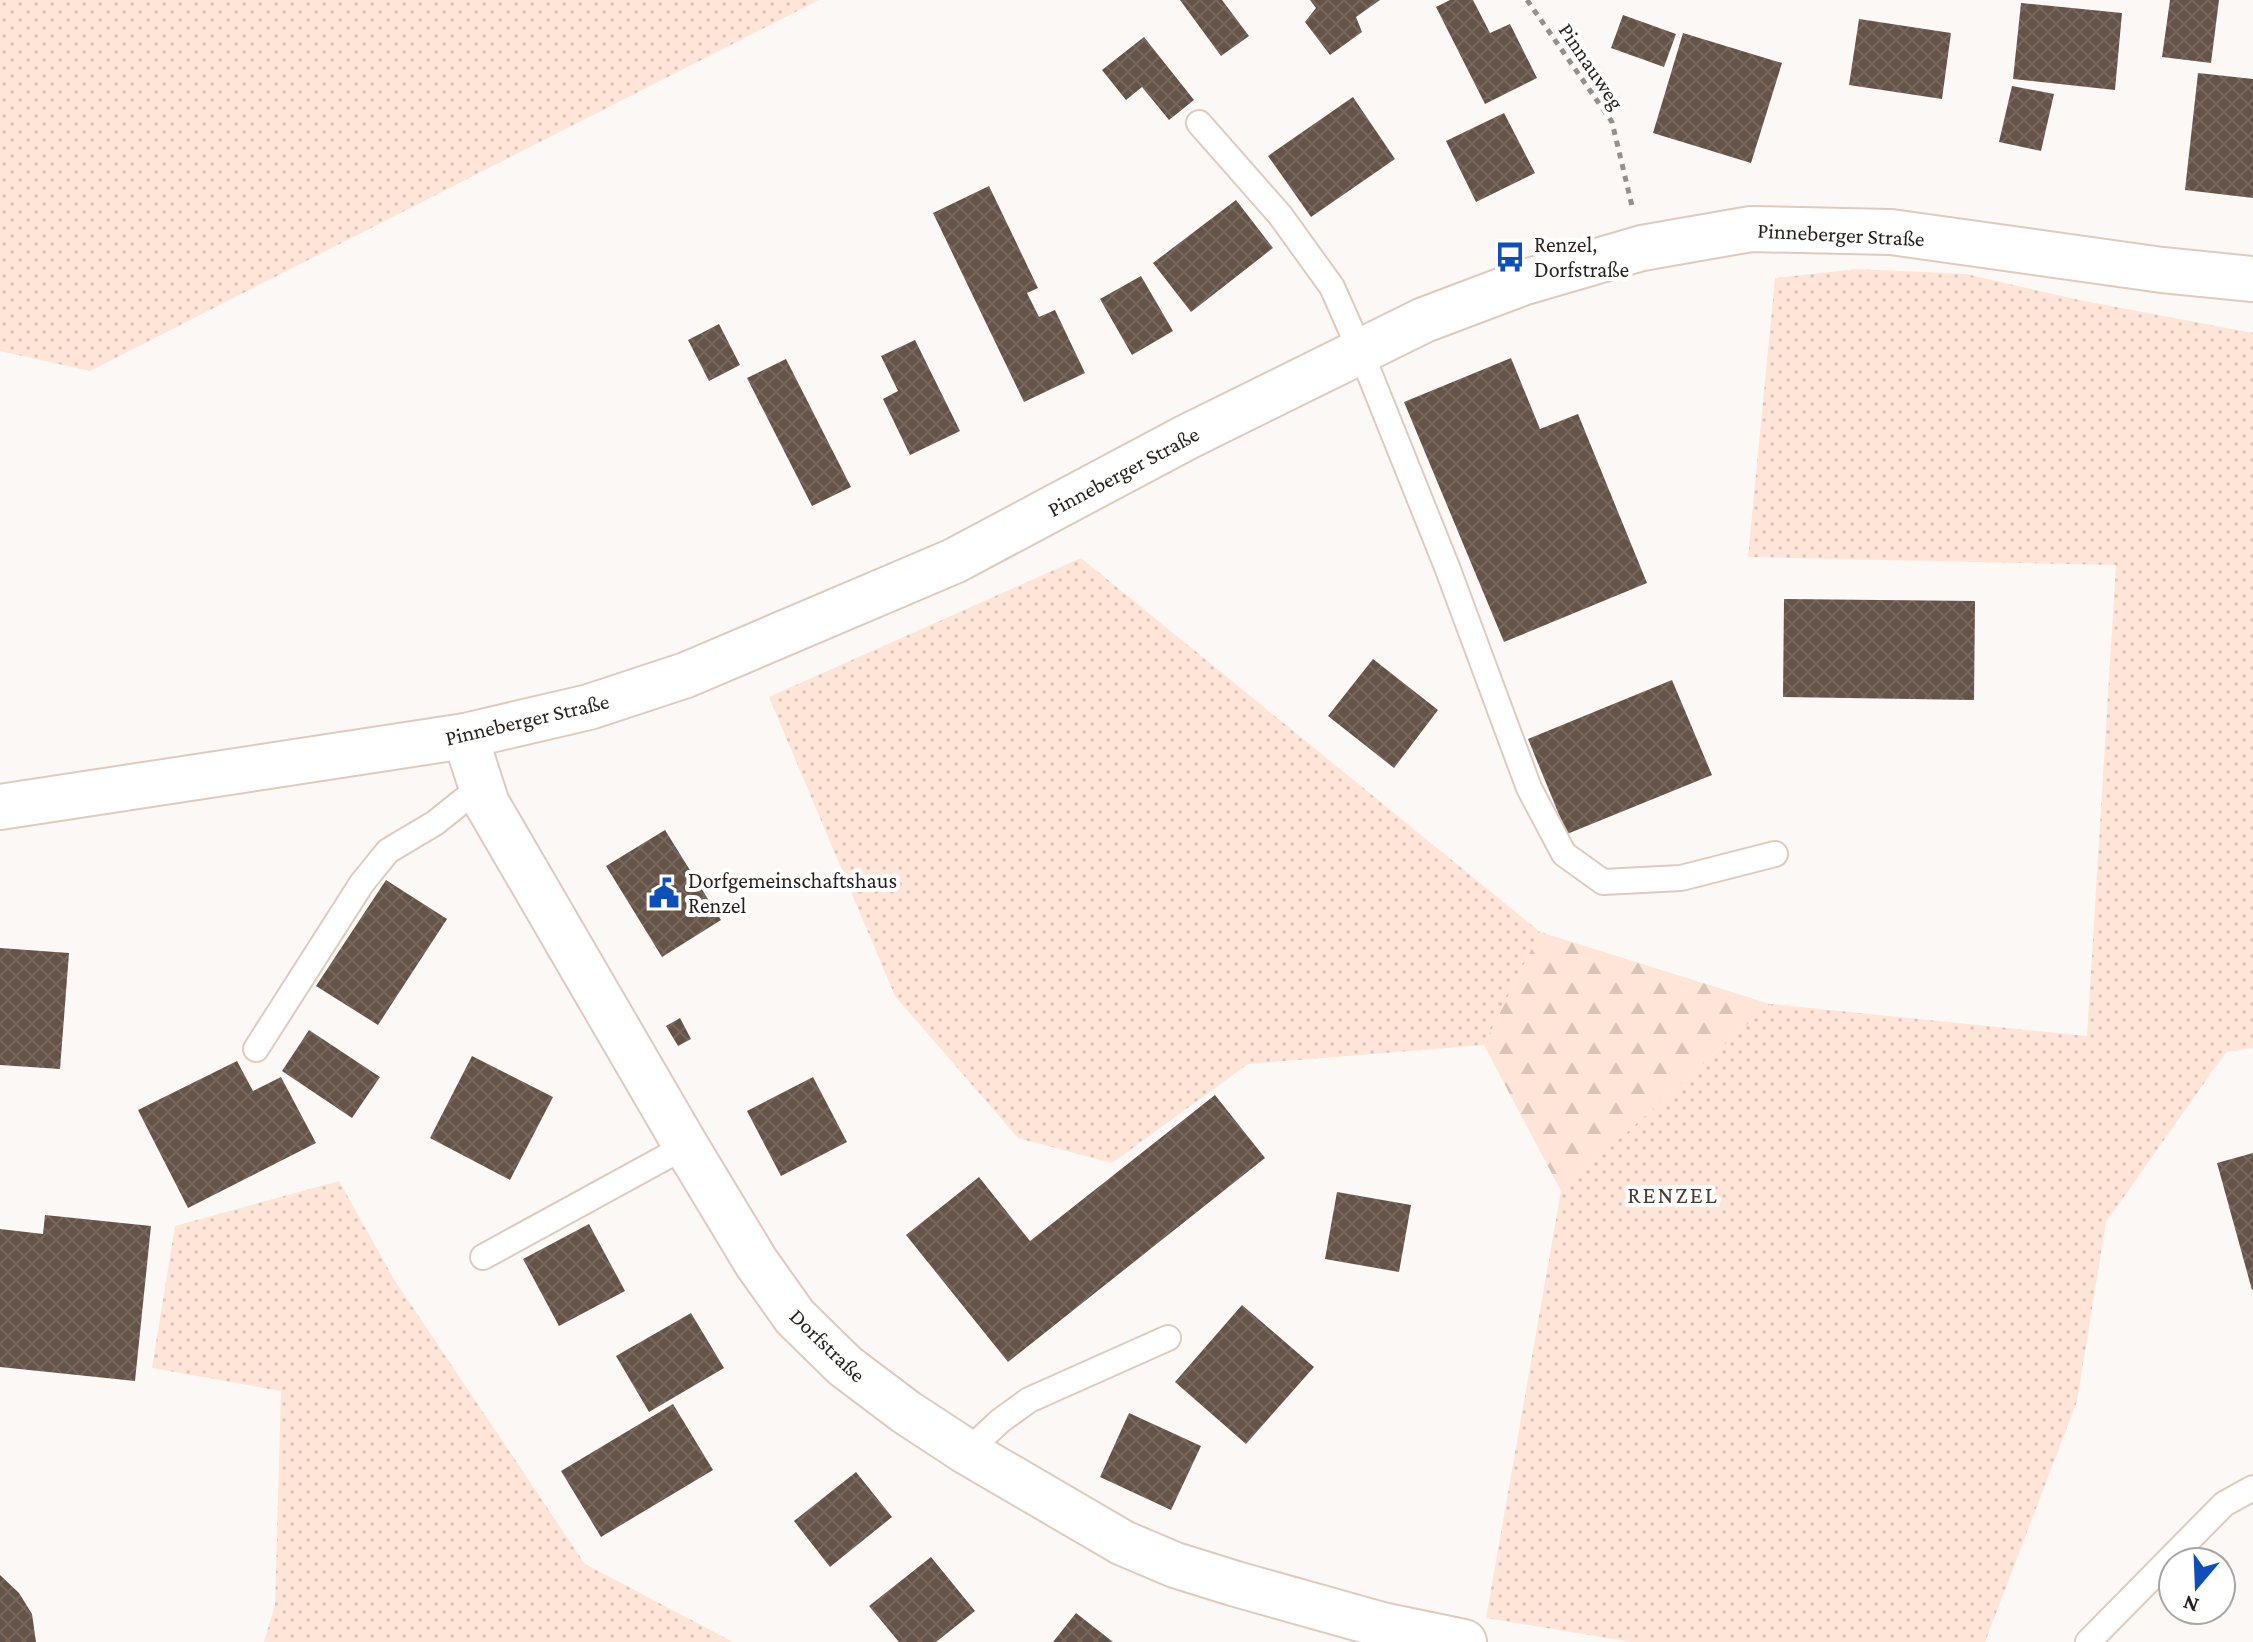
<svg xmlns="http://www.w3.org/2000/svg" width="2253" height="1642" font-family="'Crimson Pro',serif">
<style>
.grass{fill:url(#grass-dots)}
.forest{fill:url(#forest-firs)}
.building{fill:url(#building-cross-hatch)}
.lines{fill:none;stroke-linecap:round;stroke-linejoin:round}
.lane-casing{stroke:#dfcabd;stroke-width:28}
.street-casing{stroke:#dfcabd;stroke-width:48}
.secondary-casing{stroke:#dfcabd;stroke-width:48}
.path{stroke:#96908d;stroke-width:5;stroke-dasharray:6 6;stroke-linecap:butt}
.lane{stroke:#fff;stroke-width:24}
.street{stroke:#fff;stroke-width:44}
.secondary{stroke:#fff;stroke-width:44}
.labels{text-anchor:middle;stroke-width:8;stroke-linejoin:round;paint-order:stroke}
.street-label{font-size:22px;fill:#271f1b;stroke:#fff}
.poi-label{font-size:22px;fill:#271f1b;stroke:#fff;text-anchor:start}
.neighbourhood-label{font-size:24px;letter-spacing:2px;fill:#4b3a30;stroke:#fff}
</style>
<defs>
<pattern id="grass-dots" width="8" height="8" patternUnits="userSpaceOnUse" patternTransform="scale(2)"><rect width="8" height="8" fill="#fee5d7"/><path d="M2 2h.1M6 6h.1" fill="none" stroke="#dac4b8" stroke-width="1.8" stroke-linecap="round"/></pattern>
<pattern id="forest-firs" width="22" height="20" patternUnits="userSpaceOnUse" patternTransform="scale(2)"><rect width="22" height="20" fill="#fee5d7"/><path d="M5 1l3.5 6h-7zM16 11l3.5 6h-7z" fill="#dac4b8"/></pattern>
<pattern id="building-cross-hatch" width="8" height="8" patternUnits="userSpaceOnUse" patternTransform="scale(2)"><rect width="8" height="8" fill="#655348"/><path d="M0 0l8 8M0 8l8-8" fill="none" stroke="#77685f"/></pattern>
</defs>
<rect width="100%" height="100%" fill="#fcf8f5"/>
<g class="grass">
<path d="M 0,0 L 819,0 L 90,371 L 0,351 Z"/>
<path d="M 1858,269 L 1966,274 L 2079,300 L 2253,333 L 2253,1048 L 2226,1052 L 2106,1222 L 2077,1401 L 1985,1642 L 1632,1642 L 1486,1618 L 1561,1191 L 1770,1004 L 2087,1036 L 2116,565 L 1748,557 L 1775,278 Z"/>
<path d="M 1081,558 L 1540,932 L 1484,1045 L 1248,1064 L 1112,1163 L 1018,1138 L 895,996 L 769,697 Z"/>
<path d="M 339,1181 L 395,1281 L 585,1564 L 733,1642 L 264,1642 L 275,1605 L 281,1391 L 152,1368 L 175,1226 Z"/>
</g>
<path class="forest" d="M 1540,932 L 1770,1004 L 1561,1191 L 1484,1045 Z"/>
<g class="building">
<path d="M 1180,0 L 1222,0 L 1249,36 L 1221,56 Z"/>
<path d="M 1310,0 L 1380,0 L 1356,17 L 1362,32 L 1330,55 L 1305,22 L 1316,8 Z"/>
<path d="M 1450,0 L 1473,0 L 1490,33 L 1510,24 L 1537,78 L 1485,104 L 1436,7 Z"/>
<path d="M 2170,0 L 2219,0 L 2211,63 L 2162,57 Z"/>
<path d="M 2021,3 L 2122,13 L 2115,90 L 2013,79 Z"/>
<path d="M 1623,15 L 1676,34 L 1664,67 L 1611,48 Z"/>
<path d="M 1859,19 L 1951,33 L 1942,99 L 1849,85 Z"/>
<path d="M 1683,33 L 1782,63 L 1751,163 L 1653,133 Z"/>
<path d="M 1144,37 L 1194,100 L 1169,120 L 1142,87 L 1126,100 L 1102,70 Z"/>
<path d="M 2198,73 L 2253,79 L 2253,198 L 2185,190 Z"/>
<path d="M 2012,86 L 2054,94 L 2041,151 L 1999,142 Z"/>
<path d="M 1353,97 L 1395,159 L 1311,217 L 1268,156 Z"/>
<path d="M 1504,113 L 1535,173 L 1476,202 L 1446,141 Z"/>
<path d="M 989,186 L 1038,288 L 1027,293 L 1039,317 L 1055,310 L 1085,373 L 1024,402 L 933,213 Z"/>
<path d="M 1236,200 L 1273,248 L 1191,312 L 1153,263 Z"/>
<path d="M 1141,276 L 1173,331 L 1132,355 L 1100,299 Z"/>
<path d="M 719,324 L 740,365 L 709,381 L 688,340 Z"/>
<path d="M 915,340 L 960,431 L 910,455 L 883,399 L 898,391 L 881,356 Z"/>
<path d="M 1511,358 L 1540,429 L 1578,414 L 1647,583 L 1504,642 L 1404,402 Z"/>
<path d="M 786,359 L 851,487 L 812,506 L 747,378 Z"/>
<path d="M 1784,599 L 1975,601 L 1974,700 L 1783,697 Z"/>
<path d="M 1373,659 L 1438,710 L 1394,768 L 1328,716 Z"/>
<path d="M 1672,680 L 1712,775 L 1567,834 L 1528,739 Z"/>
<path d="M 665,830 L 721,920 L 662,957 L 606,866 Z"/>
<path d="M 386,880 L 447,919 L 378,1025 L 316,986 Z"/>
<path d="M 0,948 L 69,953 L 60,1069 L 0,1065 Z"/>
<path d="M 680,1018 L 691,1039 L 678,1046 L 666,1026 Z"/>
<path d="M 309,1030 L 380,1077 L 352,1118 L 282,1071 Z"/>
<path d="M 472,1056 L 553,1097 L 510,1180 L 430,1138 Z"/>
<path d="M 237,1061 L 253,1091 L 281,1077 L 316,1143 L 188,1208 L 138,1110 Z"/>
<path d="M 813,1077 L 847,1142 L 781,1176 L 747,1111 Z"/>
<path d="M 1215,1095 L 1265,1158 L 1008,1362 L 906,1235 L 979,1177 L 1030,1241 Z"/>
<path d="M 2253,1153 L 2253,1289 L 2252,1290 L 2217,1163 Z"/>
<path d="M 1337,1192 L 1411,1205 L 1399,1272 L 1325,1259 Z"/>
<path d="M 45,1215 L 151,1226 L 135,1381 L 0,1367 L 0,1229 L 43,1234 Z"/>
<path d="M 589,1224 L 625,1291 L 559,1326 L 523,1259 Z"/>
<path d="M 1242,1305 L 1314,1367 L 1246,1444 L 1175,1382 Z"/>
<path d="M 691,1313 L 724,1368 L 649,1412 L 616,1356 Z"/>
<path d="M 673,1404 L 713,1470 L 601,1537 L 561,1471 Z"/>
<path d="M 1129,1413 L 1201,1446 L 1171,1510 L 1100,1477 Z"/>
<path d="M 856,1472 L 892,1517 L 830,1567 L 794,1521 Z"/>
<path d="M 931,1557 L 975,1611 L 936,1642 L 899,1642 L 869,1606 Z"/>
<path d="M 0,1575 L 19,1593 L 32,1614 L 36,1642 L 0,1642 Z"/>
<path d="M 1076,1613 L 1113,1642 L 1053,1642 Z"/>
</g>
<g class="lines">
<g class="lane-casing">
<g id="lane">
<path d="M 1199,123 L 1280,215 L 1332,287 L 1360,350 L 1447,567 L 1529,788 L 1564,854 L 1603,882 L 1681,878 L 1775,854"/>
<path d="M 256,1049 L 362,883 L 388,851 L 435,823 L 480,787"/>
<path d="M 483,1257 L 686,1146"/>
<path d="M 967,1452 L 1000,1421 L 1029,1400 L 1168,1338"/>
<path d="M 2088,1642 L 2224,1504 L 2253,1488"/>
</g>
</g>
<g class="street-casing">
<path id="street" d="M 465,736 L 487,804 L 686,1146 L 756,1262 L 795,1317 L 845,1366 L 906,1412 L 967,1452 L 1123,1543 L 1175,1565 L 1236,1584 L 1382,1625 L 1464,1642"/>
</g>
<g class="secondary-casing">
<path id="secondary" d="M 0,807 L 465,736 L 589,707 L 686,675 L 954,561 L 1187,437 L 1424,320 L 1522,283 L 1642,248 L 1751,229 L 1891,232 L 2162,270 L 2253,279"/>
</g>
<path class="path" d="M 1527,0 L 1612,122 L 1632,206"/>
<use href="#lane" class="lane"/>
<use href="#street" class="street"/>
<use href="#secondary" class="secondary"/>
</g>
<defs>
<g id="bus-bare" transform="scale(2.4)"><path d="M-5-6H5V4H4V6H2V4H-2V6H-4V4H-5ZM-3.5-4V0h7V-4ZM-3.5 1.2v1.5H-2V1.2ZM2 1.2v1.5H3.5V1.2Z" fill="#0e4fba" stroke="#fff" stroke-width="2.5" paint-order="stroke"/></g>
<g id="civic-bare" transform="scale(2.4)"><path d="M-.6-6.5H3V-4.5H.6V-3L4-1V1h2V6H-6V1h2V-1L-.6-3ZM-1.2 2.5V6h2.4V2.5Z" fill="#0e4fba" stroke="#fff" stroke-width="2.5" paint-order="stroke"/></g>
</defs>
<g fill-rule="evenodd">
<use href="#bus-bare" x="1510" y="257"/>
<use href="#civic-bare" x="664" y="893"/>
</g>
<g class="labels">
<g class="street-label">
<text transform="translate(1592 66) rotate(56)" y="8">Pinnauweg</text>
<text transform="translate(1841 234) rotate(3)" y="8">Pinneberger Straße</text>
<text transform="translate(1123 471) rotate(-28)" y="8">Pinneberger Straße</text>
<text transform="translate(527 719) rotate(-13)" y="8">Pinneberger Straße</text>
<text transform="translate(828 1345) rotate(44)" y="8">Dorfstraße</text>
</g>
<g class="poi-label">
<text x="1534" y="252">Renzel,<tspan x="1534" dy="25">Dorfstraße</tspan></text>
<text x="688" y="888">Dorfgemeinschaftshaus<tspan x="688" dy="25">Renzel</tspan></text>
</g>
<g class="neighbourhood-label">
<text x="1673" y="1203">RENZEL</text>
</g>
</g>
<g transform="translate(2197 1586) rotate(199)"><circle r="38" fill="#ffffff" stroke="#a9a5a4" stroke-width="2"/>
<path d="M0-6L14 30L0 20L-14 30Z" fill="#0e4fba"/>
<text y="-12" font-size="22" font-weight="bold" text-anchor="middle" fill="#271f1b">N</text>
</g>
</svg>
